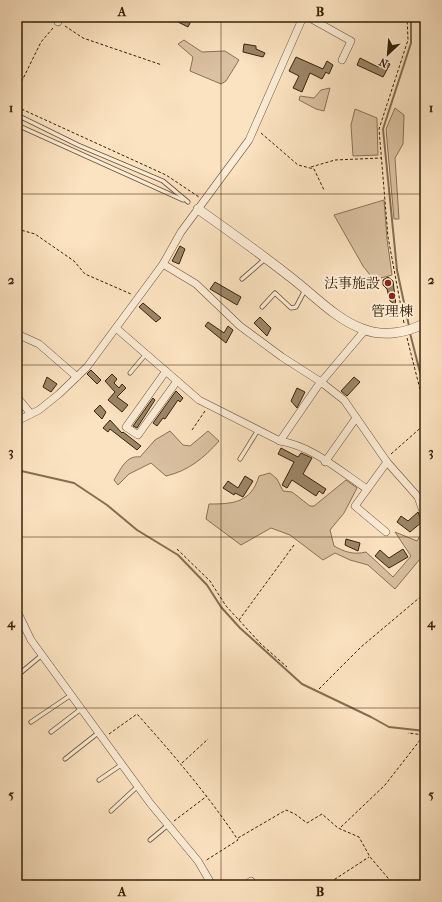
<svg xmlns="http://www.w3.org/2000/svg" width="442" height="902" font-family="'IM FELL French Canon','Noto Serif JP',serif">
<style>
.green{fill:#dac1a1;stroke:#887255}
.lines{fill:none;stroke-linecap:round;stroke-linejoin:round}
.stream{stroke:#846e52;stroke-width:2}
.building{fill:#9c8668;stroke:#362209}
.service-casing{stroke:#675237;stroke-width:5}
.minor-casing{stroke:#675237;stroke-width:8}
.tertiary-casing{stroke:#675237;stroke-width:10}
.path{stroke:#362209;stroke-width:1;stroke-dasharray:3 2;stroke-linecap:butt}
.service{stroke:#fcecd6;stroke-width:3.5}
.minor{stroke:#fcecd6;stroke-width:7}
.tertiary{stroke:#fcecd6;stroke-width:9}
.grid{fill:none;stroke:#362209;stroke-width:1;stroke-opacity:0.55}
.poi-dot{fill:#8f2418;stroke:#fcecd6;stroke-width:1.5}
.labels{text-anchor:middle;stroke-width:4;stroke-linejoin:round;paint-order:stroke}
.poi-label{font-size:14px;fill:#362209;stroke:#fcecd6;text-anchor:end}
.neatline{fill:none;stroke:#362209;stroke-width:1.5}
.grid-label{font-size:13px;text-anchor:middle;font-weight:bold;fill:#362209}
</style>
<rect width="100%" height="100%" fill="#fbe2c0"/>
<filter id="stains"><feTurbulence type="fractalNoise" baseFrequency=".005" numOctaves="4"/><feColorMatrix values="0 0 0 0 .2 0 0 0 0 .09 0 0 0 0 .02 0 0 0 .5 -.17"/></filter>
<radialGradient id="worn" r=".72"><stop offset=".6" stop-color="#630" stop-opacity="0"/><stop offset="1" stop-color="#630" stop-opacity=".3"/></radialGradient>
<g class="green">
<path d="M 184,40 L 202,52 L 225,51 L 239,60 L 226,81 L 221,84 L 190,71 L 193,57 L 178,44 Z"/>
<path d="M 330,88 L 324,111 L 316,109 L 299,100 L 300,96 L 314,98 L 321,90 Z"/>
<path d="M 395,108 L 404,115 L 403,144 L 395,158 L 399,219 L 394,219 L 386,129 Z"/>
<path d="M 355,109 L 377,118 L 378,155 L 353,156 L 351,125 Z"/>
<path d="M 384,200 L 387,239 L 392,275 L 374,280 L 363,266 L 334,215 Z"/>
<path d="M 170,431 L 183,445 L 190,446 L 208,431 L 219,441 C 204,458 188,471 166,476 L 151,463 L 129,474 L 118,485 L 114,480 C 121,469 126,455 140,457 L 155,440 Z"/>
<path d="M 270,473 L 277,479 L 283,491 L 292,492 L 310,506 L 314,506 L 346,480 L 357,488 L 344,513 L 330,530 L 334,546 C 345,552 353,555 366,552 L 393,577 L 411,556 L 395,532 L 417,541 L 424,529 L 425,553 L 395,589 L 368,565 L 350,560 L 335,553 L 323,560 L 290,535 L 271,528 L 241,545 L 206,519 L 209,504 C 233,504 251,503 259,476 Z"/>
</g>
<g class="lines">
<g class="stream">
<path d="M 409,326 L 397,270 L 383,129 L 411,43 L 411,17"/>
<path d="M 410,333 L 425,392"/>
<path d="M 17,470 L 74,483 L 107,505 L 137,530 L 178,555 L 207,585 L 221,607 L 240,628 L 302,684 L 371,717 L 389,727 L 425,731"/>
<path d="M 17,877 L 23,885"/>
</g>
</g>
<g class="building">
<path d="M 181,17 L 192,19 L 188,27 L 178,22 Z"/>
<path d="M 244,44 L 256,46 L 256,49 L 265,53 L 263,57 L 243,52 Z"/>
<path d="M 296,57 L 323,69 L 327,61 L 333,65 L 329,74 L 326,72 L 322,79 L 310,73 L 302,92 L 293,88 L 299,76 L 289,71 Z"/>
<path d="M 360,58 L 378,67 L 384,61 L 390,64 L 383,77 L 357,65 Z"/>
<path d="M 180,246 L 185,249 L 179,264 L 172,261 Z"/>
<path d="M 388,277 L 393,281 L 396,305 L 390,301 L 387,289 L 383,285 L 383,280 Z"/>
<path d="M 215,282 L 241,297 L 237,305 L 210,289 Z"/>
<path d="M 143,303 L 161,318 L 156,322 L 139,307 Z"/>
<path d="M 260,317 L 271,328 L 267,336 L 254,323 Z"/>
<path d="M 208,322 L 224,333 L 228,326 L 233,330 L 226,343 L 205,326 Z"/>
<path d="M 91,370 L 101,380 L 97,384 L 87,374 Z"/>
<path d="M 112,374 L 117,379 L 114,383 L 119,388 L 122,384 L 126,388 L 117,397 L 128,405 L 122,412 L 108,400 L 115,392 L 105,381 Z"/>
<path d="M 47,377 L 57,384 L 51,392 L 43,387 Z"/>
<path d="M 354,377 L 360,382 L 347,396 L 341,391 Z"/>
<path d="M 297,388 L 305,392 L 297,408 L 291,401 Z"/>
<path d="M 176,391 L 183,398 L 180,402 L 178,400 L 165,419 L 163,418 L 157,426 L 153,423 Z"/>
<path d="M 153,398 L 155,400 L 137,428 L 133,426 Z"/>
<path d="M 100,405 L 106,412 L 102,419 L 94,411 Z"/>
<path d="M 110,420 L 122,433 L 123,432 L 127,435 L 141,446 L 137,450 L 110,429 L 108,432 L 103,428 Z"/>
<path d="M 281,448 L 298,457 L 301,453 L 312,458 L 303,474 L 326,489 L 323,494 L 319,491 L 316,496 L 292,480 L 287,488 L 282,485 L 294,462 L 278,454 Z"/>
<path d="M 245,476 L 253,481 L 243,497 L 235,493 L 234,495 L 223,488 L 228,481 L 238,488 Z"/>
<path d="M 418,512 L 422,522 L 410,532 L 397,522 L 401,516 L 408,521 Z"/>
<path d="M 346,539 L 360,543 L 358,551 L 345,545 Z"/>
<path d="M 403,549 L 408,557 L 389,568 L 375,556 L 380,550 L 389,558 Z"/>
</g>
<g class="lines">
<g class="service-casing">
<g id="service">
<path d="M 17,115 L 78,145 L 163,181 L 188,202"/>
<path d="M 17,125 L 183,200"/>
<path d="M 242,279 L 265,259"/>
<path d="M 262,307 L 275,293 L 291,308 L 296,307 L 305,290"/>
<path d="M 130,373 L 146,354"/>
<path d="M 240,459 L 258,430"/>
<path d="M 17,633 L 24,627"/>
<path d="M 18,675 L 42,655"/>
<path d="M 31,722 L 71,695"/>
<path d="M 51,732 L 81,709"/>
<path d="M 65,759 L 98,733"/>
<path d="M 99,780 L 121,765"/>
<path d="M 111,811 L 138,786"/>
<path d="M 150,840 L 168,825"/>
</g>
</g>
<g class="minor-casing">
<g id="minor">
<path d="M 308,17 L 351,41 L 342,60"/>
<path d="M 58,22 L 60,17"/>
<path d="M 163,264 L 196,284 L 240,326 L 282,357 L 321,382 L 344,400 L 387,462 L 418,497 L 425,517"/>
<path d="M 116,328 L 199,400 L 280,441 L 317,387 L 365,330"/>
<path d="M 17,334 L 39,344 L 77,377"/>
<path d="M 166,371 L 126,427 L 138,435 L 177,381"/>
<path d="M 17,397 L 31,414"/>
<path d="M 17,421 L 39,410 L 59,394 L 87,367 L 163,264 L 181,232 L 249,140 L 303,17"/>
<path d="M 280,441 C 312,446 340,471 367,489"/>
<path d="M 325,462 L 356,418"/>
<path d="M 386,532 L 355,506 L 387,462"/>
<path d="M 17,611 L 31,640 L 150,803 L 198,861 L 212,885"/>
<path d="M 245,885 L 251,881 L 254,885"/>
</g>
</g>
<g class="tertiary-casing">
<path id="tertiary" d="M 198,209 C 229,231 260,253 289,276 C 313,294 335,319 363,329 C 383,337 407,333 425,323"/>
</g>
<g class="path">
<path d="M 65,26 L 83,38 L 162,65"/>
<path d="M 17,91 L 41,42 L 53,28"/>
<path d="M 17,107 L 166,175 L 199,197"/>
<path d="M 261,133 L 298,165 L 314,169 L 324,190"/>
<path d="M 311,167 L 335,160 L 381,158"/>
<path d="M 17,229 L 35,234 L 74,261 L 85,274 L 131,294"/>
<path d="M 404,323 L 388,237 L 379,129 L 408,40 L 407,17"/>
<path d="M 407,338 L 425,409"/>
<path d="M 192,430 L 205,411"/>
<path d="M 391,454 L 425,424"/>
<path d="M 177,549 L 210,581 L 226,606 L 261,644 L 287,667"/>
<path d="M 239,620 L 294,545"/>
<path d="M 319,689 L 361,647 L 425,593"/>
<path d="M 109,734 L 137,714 C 173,754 208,795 238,840 L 205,861"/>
<path d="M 182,763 L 208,739"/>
<path d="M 174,821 L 207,796"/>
<path d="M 341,827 L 385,785 L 424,735 L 408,733"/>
<path d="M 238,838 L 286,810 L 295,814 L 307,823 L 322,814 L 338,828 L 359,837 L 370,857 L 394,885"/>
<path d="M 17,874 L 26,885"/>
<path d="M 326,885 L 369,857"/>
<path d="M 398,885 L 401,885"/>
</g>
<use href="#service" class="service"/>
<use href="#minor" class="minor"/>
<use href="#tertiary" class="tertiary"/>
</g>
<path class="grid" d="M 221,17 L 221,885M 17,194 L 425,194M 17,365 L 425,365M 17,537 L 425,537M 17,708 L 425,708"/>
<g class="poi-dot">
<circle cx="388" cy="283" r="4"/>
<circle cx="392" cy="296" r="4"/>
</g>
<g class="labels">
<g class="poi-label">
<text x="380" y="288">法事施設</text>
<text x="392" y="316" text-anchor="middle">管理棟</text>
</g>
</g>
<rect width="442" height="902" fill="none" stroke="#fbe2c0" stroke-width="44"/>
<g transform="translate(388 54) rotate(206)" stroke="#fcecd6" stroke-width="3" paint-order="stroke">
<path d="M0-3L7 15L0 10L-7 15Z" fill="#362209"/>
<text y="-6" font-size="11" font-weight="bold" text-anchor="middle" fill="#362209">N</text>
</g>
<rect x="22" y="22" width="398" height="858" class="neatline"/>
<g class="grid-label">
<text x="122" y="16">A</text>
<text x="320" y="16">B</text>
<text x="11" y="112">1</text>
<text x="431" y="112">1</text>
<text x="11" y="284">2</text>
<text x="431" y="284">2</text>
<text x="11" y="456">3</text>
<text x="431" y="456">3</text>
<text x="11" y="627">4</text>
<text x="431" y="627">4</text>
<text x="11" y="799">5</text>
<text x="431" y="799">5</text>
<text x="122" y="896">A</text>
<text x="320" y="896">B</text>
</g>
<rect width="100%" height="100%" filter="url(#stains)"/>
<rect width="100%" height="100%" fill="url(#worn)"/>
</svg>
